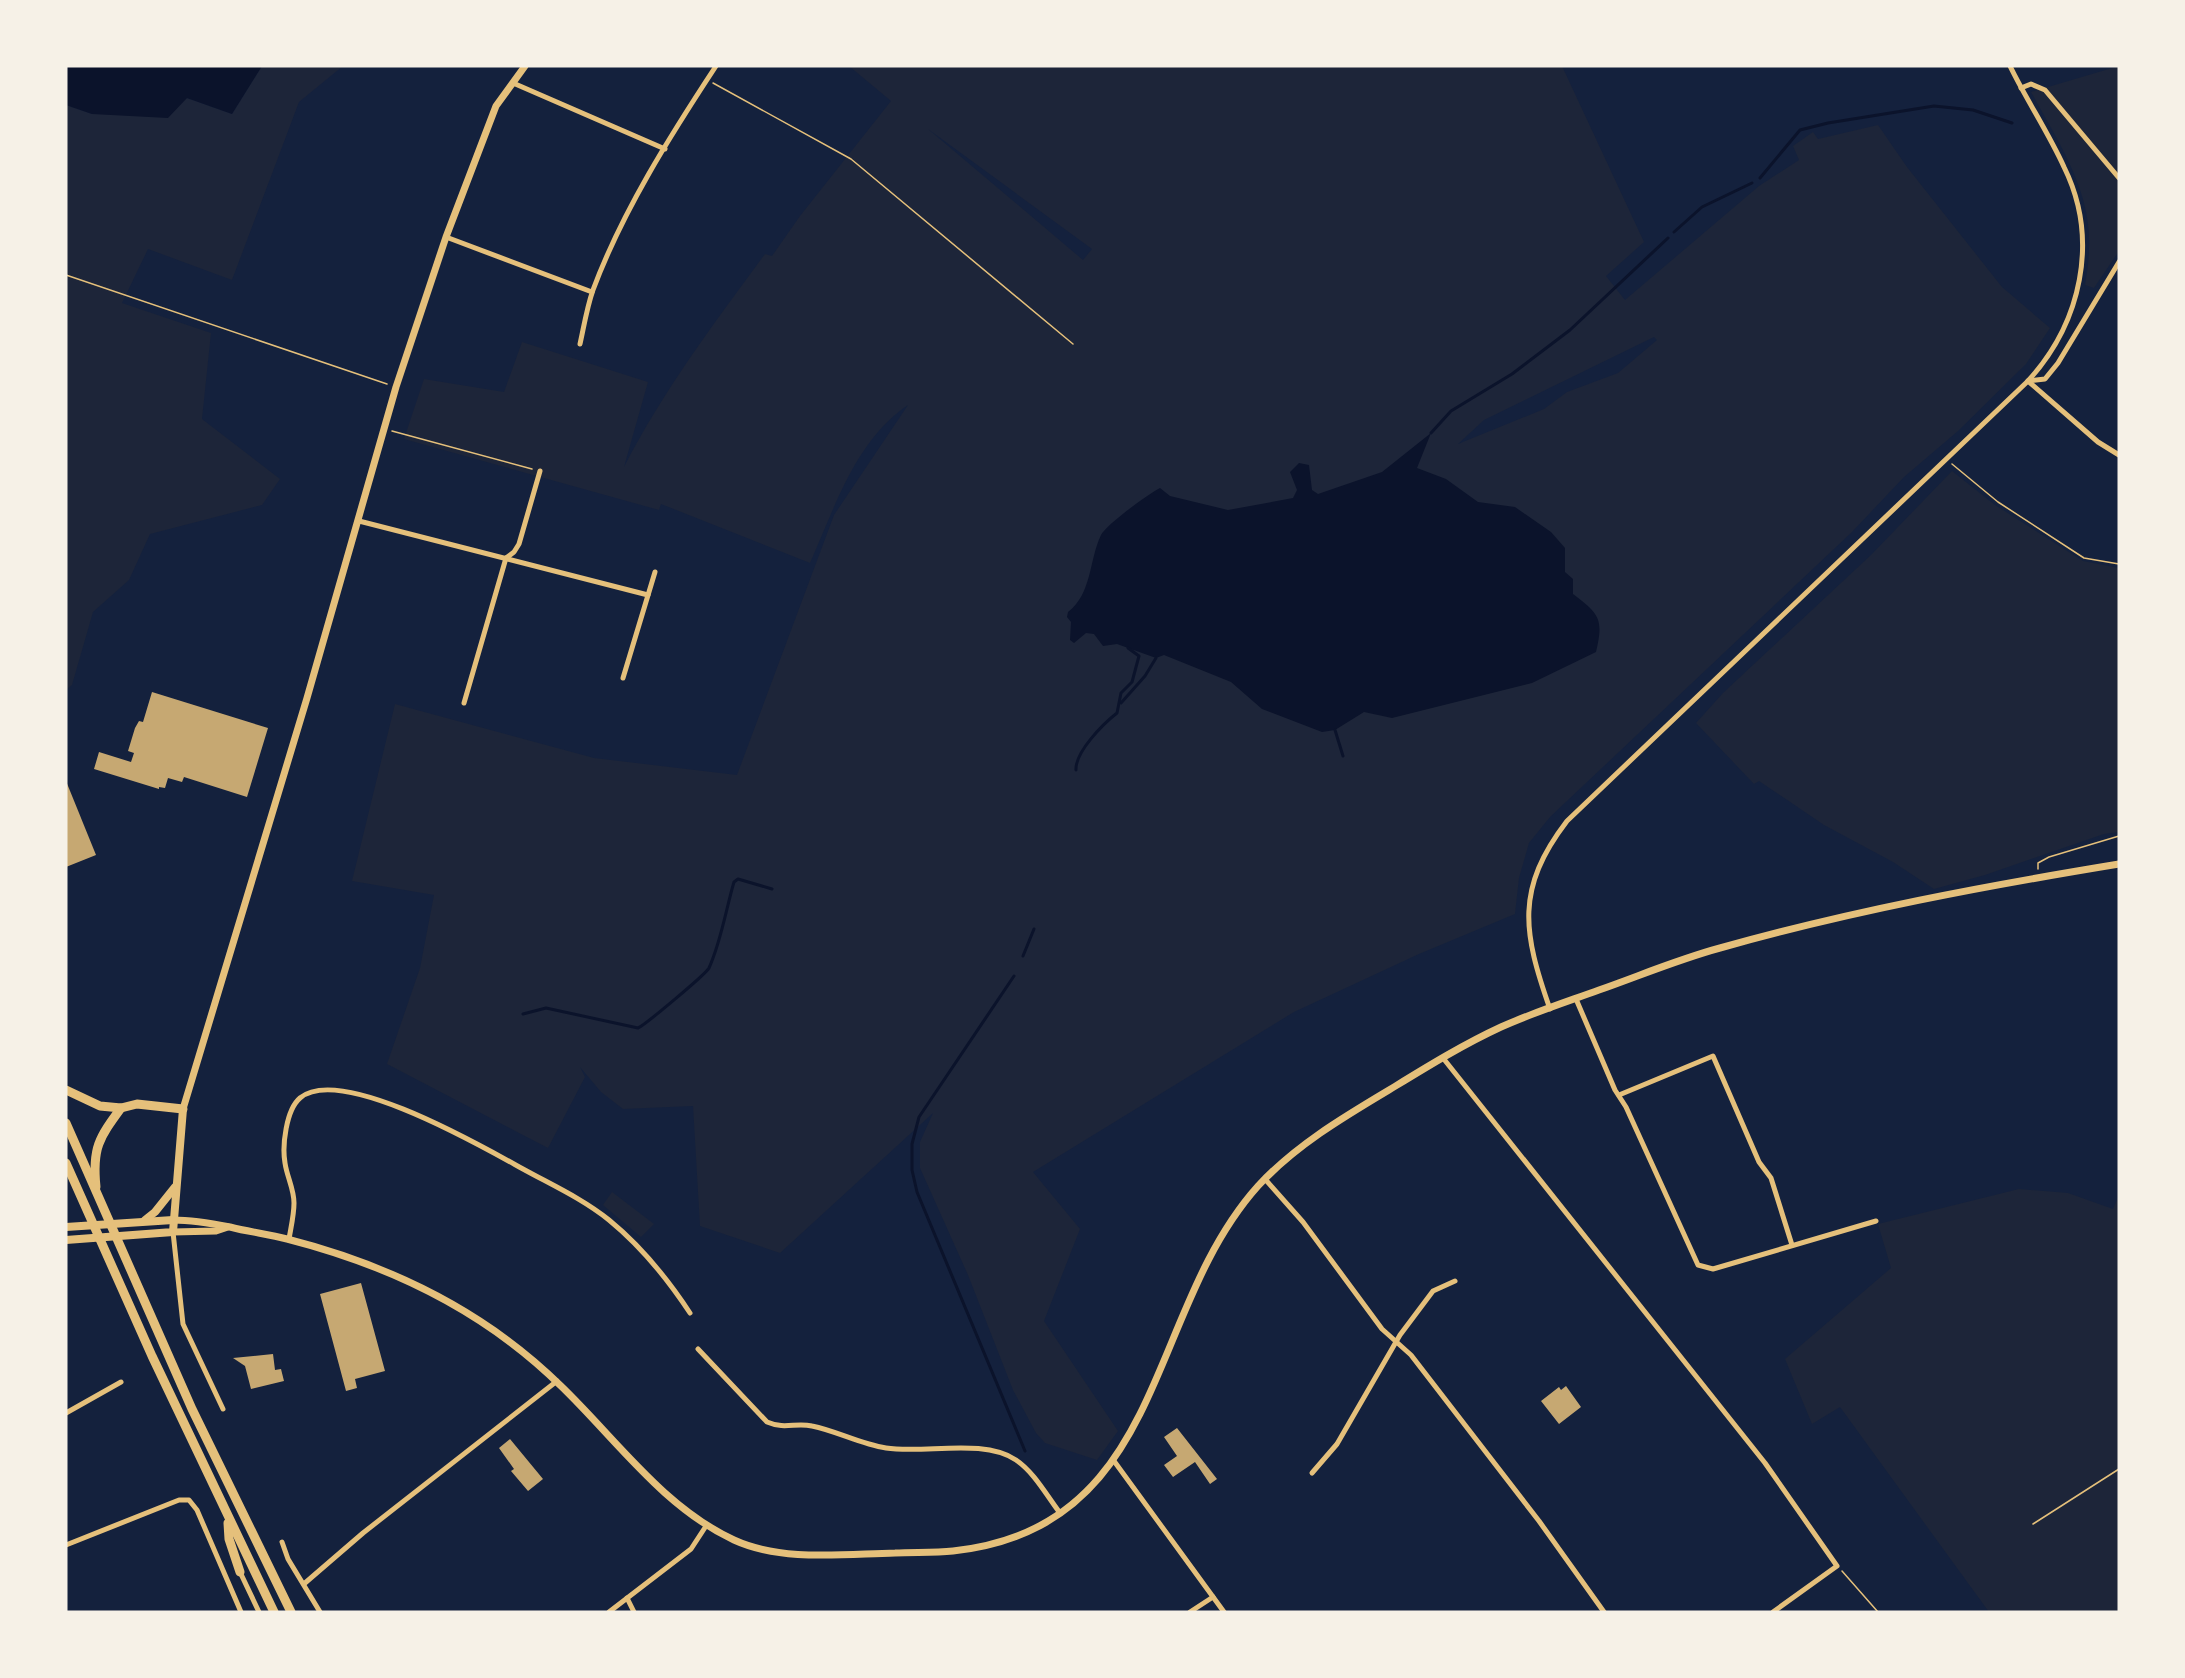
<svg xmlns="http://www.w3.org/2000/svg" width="2185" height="1678" font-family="'Fira Sans Condensed',sans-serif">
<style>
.green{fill:#1d2539;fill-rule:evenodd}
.water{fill:#0b132b}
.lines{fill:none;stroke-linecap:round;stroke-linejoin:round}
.stream{stroke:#0b132b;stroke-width:3}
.building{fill:#c6a872}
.path{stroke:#e5c07b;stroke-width:1.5}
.minor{stroke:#e5c07b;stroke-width:5}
.tertiary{stroke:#e5c07b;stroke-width:7}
.secondary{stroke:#e5c07b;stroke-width:8}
.trunk{stroke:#e5c07b;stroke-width:9}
</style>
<rect width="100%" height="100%" fill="#14213d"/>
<g class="green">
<path d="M 262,66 L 343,66 L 299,102 L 232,280 L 148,249 L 122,303 L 211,333 L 202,419 L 280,479 L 262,505 L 150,534 L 129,580 L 93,612 L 72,685 L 66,690 L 66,105 L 92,114 L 187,98 L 232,114 Z"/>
<path d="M 849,66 L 1562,66 L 1644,242 L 1606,276 L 1625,300 L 1759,186 L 1799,160 L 1793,146 L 1813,132 L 1818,139 L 1878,125 L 1907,167 L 2002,287 L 2050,328 L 2026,364 L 1958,431 L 1904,477 L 1852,532 L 1550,817 L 1529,843 L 1519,878 L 1515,914 L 1419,954 L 1294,1012 L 1033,1172 L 1080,1229 L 1044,1321 L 1118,1431 L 1097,1460 L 1045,1443 L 1036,1433 L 1013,1390 L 968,1275 L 920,1168 L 920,1142 L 933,1113 L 780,1253 L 700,1226 L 693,1106 L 623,1109 L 601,1092 L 580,1067 L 585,1077 L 548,1148 L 387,1064 L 420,968 L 434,895 L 352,881 L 395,704 L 594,758 L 737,775 L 834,515 L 908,405 C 855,441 835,507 810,563 L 661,504 L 659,510 L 404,439 L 424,379 L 504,392 L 522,342 L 648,382 L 624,467 C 663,391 715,322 765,254 L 772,256 L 800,216 L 891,101 ZM 928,129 L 1092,249 L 1083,260 ZM 1654,337 L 1657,340 L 1618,373 L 1567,392 L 1544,409 L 1458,444 L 1484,420 Z"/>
<path d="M 2119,66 L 2119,251 L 2094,288 L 2085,285 C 2087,273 2089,260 2089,248 C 2092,191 2057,140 2031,92 Z"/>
<path d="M 1952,471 L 1995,505 L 2083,561 L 2119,568 L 2119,832 L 2104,834 L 1985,875 L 1934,889 L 1893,862 L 1824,825 L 1759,781 L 1754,784 L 1696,723 L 1723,693 L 1871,555 Z"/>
<path d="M 2019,1189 L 2068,1193 L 2113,1209 L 2119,1195 L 2119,1612 L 1989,1612 L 1840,1407 L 1812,1424 L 1785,1359 L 1891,1268 L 1878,1224 Z"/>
<path d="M 612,1192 L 654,1224 L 641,1237 L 603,1205 Z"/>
</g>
<g class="water">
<path d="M 66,66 L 262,66 L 232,114 L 187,98 L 168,118 L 92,114 L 66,105 Z"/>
<path d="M 1431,433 L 1417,468 L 1446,479 L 1478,502 L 1515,507 L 1551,532 L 1565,548 L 1565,572 L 1573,579 L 1573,594 C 1599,614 1604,618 1596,652 L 1532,683 L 1392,718 L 1364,712 L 1335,730 L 1322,732 L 1262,709 L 1231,682 L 1164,655 L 1156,658 L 1117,644 L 1103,646 L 1094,634 L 1086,633 L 1074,643 L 1070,640 L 1071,622 L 1067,617 L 1068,612 C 1092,594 1089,560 1101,535 C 1107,524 1147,495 1160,488 L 1170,496 L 1228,510 L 1293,498 L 1297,490 L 1290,472 L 1299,463 L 1309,465 L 1312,490 L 1318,494 L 1382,472 Z"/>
</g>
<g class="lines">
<g class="stream">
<path d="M 1760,178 L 1800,130 L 1828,123 L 1934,106 L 1973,110 L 2012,123"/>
<path d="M 1674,232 L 1702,207 L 1752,183"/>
<path d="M 1431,433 L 1451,411 L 1512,374 L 1570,330 L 1668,238"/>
<path d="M 1121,703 L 1145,676 L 1156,658"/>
<path d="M 1335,730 L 1343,756"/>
<path d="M 1076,770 C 1075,752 1103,724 1117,713 L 1121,693 L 1132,682 L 1139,656 L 1128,648"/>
<path d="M 1023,956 L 1034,929"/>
<path d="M 1014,976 L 919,1117 L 912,1144 L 912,1170 L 917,1192 L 1025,1451"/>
<path d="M 523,1014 L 546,1008 L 638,1028 C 645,1025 706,974 709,968 C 721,942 726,909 734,882 L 738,879 L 772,889"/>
</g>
</g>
<g class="building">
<path d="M 152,692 L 268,728 L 247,797 L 184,777 L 182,782 L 168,778 L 165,788 L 159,787 L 159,789 L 94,769 L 99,752 L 131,762 L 134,753 L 128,751 L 135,728 L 139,721 L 143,722 Z"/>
<path d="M 66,781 L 96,855 L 66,867 Z"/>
<path d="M 361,1283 L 385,1371 L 355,1379 L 357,1388 L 346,1391 L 320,1294 Z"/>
<path d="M 273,1354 L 275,1370 L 281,1369 L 284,1381 L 251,1389 L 245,1366 L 233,1358 Z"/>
<path d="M 1566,1386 L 1581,1407 L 1559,1424 L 1541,1401 L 1559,1387 L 1561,1390 Z"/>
<path d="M 1177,1428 L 1217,1479 L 1210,1484 L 1195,1462 L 1173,1477 L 1164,1465 L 1177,1456 L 1164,1437 Z"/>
<path d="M 510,1439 L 543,1479 L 528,1491 L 511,1471 L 514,1469 L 499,1448 Z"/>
</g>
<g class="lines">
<g class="path">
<path d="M 713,83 L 851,159 L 1073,344"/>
<path d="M 66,275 L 387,384"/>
<path d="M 392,431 L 532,469"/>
<path d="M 1952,464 L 1998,502 L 2084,558 L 2119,564"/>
<path d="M 2038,869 L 2038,863 L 2049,857 L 2119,836"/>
<path d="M 2033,1524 L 2119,1469"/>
<path d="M 1842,1571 L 1878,1612"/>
</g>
<g class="minor">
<path d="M 513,83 L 665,149"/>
<path d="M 2021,88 L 2031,84 L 2045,90 L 2119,178"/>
<path d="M 446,237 L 592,292"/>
<path d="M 580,344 C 584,326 587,307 593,290 C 622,212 670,136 716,66"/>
<path d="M 2028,381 L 2045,379 L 2058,363 L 2119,262"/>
<path d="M 2028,381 L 2098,442 L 2119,455"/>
<path d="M 359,521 L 648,595"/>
<path d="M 506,558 L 514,552 L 519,544 L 540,471"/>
<path d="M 623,678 L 655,572"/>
<path d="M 464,703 L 506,558"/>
<path d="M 1576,999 L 1615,1090 L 1626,1107 L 1698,1265 L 1713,1269 L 1876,1221"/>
<path d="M 1550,1009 C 1523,932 1515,889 1567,821 L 2028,381 C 2081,323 2100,240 2064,167 C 2048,132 2027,101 2010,66"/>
<path d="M 1443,1058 L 1765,1463 L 1837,1566 L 1773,1612"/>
<path d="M 1619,1095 L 1713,1056 L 1759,1162 L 1771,1178 L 1792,1245"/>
<path d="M 1265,1179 L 1303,1222 L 1382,1329 L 1411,1355 L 1539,1521 L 1604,1612"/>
<path d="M 173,1232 L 183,1324 L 223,1409"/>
<path d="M 289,1239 C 291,1227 294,1215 294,1203 C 294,1189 287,1177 285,1163 C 282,1146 286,1110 300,1098 C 340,1064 483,1147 523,1169 C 552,1185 583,1199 609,1220 C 642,1247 667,1278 690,1313"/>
<path d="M 698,1349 L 767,1422 C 786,1430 795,1422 812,1426 C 837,1431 860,1444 886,1448 C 925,1454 983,1438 1016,1460 C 1034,1472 1047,1496 1060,1513"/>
<path d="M 66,1413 L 121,1382"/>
<path d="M 1114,1461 L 1224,1612"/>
<path d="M 1312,1473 L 1337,1444 L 1400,1335 L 1433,1291 L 1455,1281"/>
<path d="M 282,1542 L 288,1559 L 320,1612"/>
<path d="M 66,1545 L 179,1500 L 189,1500 L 197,1510 L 241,1612"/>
<path d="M 240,1572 L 259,1612"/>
<path d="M 305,1583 L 363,1533 L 557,1381"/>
<path d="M 627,1598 L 634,1612"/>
<path d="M 609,1612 L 691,1549 L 706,1526"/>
<path d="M 1190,1612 L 1213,1597"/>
</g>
<g class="tertiary">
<path d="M 183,1109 L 307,698 L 396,387 L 446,237 L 496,106 L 525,66"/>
<path d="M 173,1220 C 193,1220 210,1223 230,1227 C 249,1232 268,1234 287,1239 C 389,1265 485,1311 561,1386 C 616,1439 663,1507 734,1540 C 782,1562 843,1554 895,1553 C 914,1552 934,1553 953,1551 C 1168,1527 1144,1313 1258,1186 C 1295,1146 1342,1118 1389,1090 C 1425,1068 1462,1045 1501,1027 C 1532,1013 1566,1002 1599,990 C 1639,976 1679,959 1720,948 C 1851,911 1985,886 2119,864"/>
<path d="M 173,1232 L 216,1231 L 228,1227"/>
</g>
<g class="secondary">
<path d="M 145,1220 L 155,1212 L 175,1187"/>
<path d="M 66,1227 L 173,1220"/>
<path d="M 66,1240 L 173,1232 L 183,1109"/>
</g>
<g class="trunk">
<path d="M 66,1090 L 100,1106 L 121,1108 L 137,1104 L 183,1109"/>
<path d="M 66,1123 L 192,1409 L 291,1612"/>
<path d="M 66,1163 L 152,1356 L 274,1612"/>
<path d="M 96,1187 C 92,1148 99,1138 121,1108"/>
<path d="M 228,1523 L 229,1539 L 240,1572"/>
</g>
</g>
<rect width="2185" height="1678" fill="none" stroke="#f6f1e7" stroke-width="135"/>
</svg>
